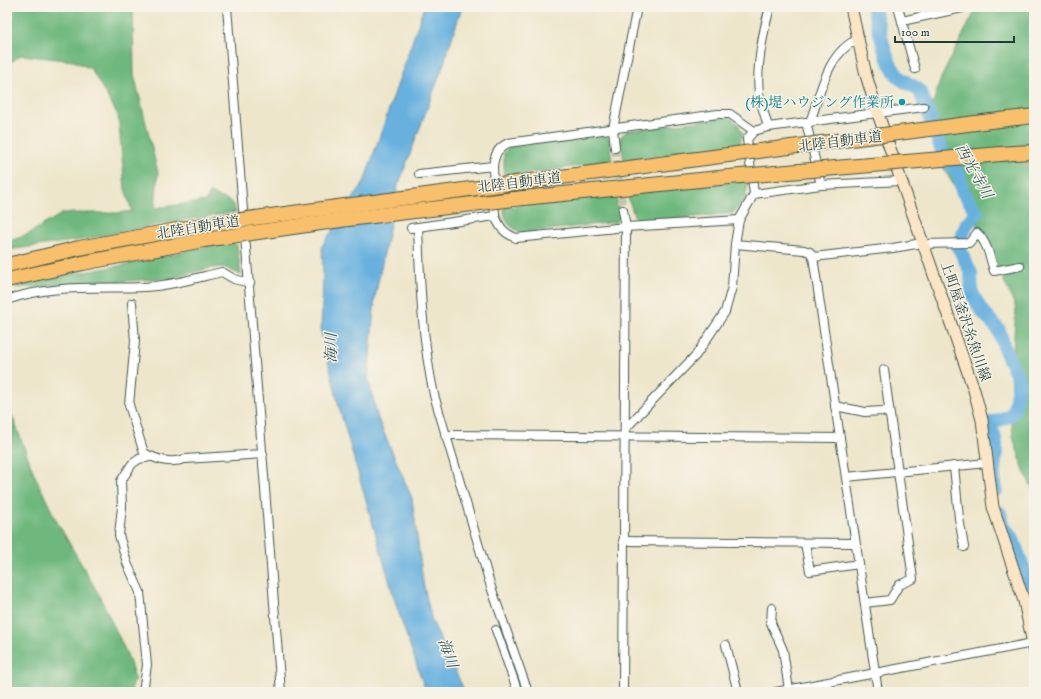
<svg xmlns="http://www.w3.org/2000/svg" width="1041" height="699" font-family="'IM FELL DW Pica','Noto Serif JP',serif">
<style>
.forest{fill:#6eb87e;stroke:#467a59}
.water{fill:#67b1df;stroke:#43778a}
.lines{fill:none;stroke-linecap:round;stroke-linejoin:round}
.river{stroke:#67b1df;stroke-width:14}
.minor-tunnel{stroke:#c5c4ad;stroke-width:8;stroke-dasharray:8 4;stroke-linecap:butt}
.minor-casing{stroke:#3e564b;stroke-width:10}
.secondary-casing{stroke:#3e564b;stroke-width:13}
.motorway-casing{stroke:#3e564b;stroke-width:16}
.minor{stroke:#fff;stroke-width:8}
.secondary{stroke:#fce5c4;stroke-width:11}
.motorway{stroke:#f8bf6c;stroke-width:14}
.motorway-bridge-casing{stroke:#3e564b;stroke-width:16;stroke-linecap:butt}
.motorway-bridge{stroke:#f8bf6c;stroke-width:14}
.culture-dot{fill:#0f9aa8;stroke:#f7f3e8;stroke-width:1.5}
.labels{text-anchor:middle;stroke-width:3;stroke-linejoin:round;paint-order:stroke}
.culture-label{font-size:14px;fill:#0d838f;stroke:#f7f3e8;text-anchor:end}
.street-label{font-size:14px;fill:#1f3d34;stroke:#f7f3e8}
.water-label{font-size:15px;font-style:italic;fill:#315a5f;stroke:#f7f3e8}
</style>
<rect width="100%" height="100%" fill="#f7f3e8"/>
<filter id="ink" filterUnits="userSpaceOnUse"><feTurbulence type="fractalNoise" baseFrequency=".025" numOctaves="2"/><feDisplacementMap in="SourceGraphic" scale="8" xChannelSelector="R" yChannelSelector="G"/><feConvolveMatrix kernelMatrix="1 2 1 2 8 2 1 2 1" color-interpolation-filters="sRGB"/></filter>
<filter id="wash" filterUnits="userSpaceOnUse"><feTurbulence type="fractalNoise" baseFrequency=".012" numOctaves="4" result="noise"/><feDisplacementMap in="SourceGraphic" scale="16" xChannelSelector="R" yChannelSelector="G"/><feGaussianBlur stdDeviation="0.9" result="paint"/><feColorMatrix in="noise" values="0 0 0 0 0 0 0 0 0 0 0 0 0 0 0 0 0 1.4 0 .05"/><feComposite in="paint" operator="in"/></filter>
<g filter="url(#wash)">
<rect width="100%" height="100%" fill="#eee6cb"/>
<g class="forest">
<path d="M 7,7 L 133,7 L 134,74 L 158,173 L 155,208 L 206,201 L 210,193 L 232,202 L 236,212 L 173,222 L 81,240 L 7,250 L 7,242 L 28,234 L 63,213 L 118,213 L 132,211 L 125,189 L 118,115 L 91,69 L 74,61 L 21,55 L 7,65 Z"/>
<path d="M 977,7 L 1034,7 L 1034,492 L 1024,471 L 1013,437 L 1011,412 L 1012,365 L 1016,308 L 984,236 L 944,169 L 932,137 L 932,106 L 941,78 Z"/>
<path d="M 729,117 L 738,124 L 743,134 L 739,146 L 624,160 L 620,138 L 626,131 Z"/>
<path d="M 601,134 L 609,138 L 612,161 L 504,177 L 504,152 L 510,147 Z"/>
<path d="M 744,181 L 748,184 L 745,199 L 733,213 L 646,222 L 635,218 L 626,192 Z"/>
<path d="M 616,194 L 620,218 L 616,222 L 522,233 C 510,227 504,223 504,208 L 539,202 Z"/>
<path d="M 226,242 L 237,245 L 241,275 L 224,267 L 210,268 L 172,278 L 16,288 L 17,284 L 129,264 Z"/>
<path d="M 7,402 L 35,476 L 56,520 L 98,593 L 127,654 L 135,678 L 131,692 L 9,692 L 7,686 Z"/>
</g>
<path class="water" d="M 424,7 L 462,7 L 443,66 L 398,186 L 375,297 L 368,378 L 378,419 L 412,498 L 423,582 L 432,621 L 465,692 L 426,692 L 398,611 L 339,407 L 321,332 L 323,274 L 322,246 L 364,182 Z"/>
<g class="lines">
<g class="river">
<path d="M 873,7 C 881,29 883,60 899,77 C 904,83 914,85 920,91 L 943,154 L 959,175 L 962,191 L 977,212 L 967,224 L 962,235 L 959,248 L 971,273 L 972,293 L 981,310 L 999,330 L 1005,350 L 1019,380 L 1014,411 L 1009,416 L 991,423 L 989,426 C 1000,439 995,456 994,471 C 993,477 995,484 996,490"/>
<path d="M 1000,513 L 1004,528 L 1012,537 L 1032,592 L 1034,614"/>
</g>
</g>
</g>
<g filter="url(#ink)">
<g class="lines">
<path class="minor-tunnel" d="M 615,148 L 623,210"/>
<g class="minor-casing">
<g id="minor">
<path d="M 227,7 L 281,692"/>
<path d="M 770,7 C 763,31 756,69 759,93 C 761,104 765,116 768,127 L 924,107"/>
<path d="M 898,7 L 915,69"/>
<path d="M 902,21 L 962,8"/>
<path d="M 806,122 L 821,185 L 754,194 L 739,220 L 735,244 L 804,250 L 810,252 L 813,257 L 878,692"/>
<path d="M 810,122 C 821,92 827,53 858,39"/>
<path d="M 615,148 L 613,129 L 637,7"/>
<path d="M 493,166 L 495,216"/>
<path d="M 419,174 L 493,166 C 495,154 497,149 508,143 L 718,114 L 730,114 L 754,131"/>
<path d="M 821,185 L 901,181"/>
<path d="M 754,194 L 747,139 L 754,131 L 768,127"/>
<path d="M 418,227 C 420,283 422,340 434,395 L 491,587 L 528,692"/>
<path d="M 411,228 L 495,216 C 500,228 504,233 516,238 L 626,227 L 739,220"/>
<path d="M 923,244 L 969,243 L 977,233 C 987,242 990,257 994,271 L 1020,266"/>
<path d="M 813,257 L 893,248 L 922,243"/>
<path d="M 7,300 C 52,284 97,289 144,287 C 170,286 196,278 222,272 L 234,279 L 250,283"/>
<path d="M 132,303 L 135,341 L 129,405 L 144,453 C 158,460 170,464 185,459 L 263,454"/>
<path d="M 884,370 L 890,415"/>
<path d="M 835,406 L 865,412 L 884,411 L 890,415 L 913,579 L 899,585 L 890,600 L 865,603"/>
<path d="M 625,429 L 696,355 L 725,312 L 732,287 L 735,244"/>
<path d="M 445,435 L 840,438"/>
<path d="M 954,466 L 959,518 L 964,547"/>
<path d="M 846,477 L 987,463"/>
<path d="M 623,541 L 855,543"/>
<path d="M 805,543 L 810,571 L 859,564"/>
<path d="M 772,608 L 771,623 L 783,650 L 789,690"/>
<path d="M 496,630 L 518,692"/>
<path d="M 726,645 L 738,692"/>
<path d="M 143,692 L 147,665 L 140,592 L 127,563 L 119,535 L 122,507 L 121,481 L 132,464 L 139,459 L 150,457"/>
<path d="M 623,692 L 626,227 L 623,210"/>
<path d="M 776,692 L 1033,643"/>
</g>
</g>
<g class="secondary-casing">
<path id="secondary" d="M 851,7 L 866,75 L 878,114 L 974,390 L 982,420 L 993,507 L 1024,601 L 1034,649"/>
</g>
<g class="motorway-casing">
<g id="motorway">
<path d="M 991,121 L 1034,116"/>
<path d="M 1013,153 L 1034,152"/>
<path d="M 515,183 L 728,155"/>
<path d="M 514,199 L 729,177"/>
<path d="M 7,265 L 79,248 L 203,225"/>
<path d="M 7,280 L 83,263 L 204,240"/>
</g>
</g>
<use href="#minor" class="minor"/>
<use href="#secondary" class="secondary"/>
<use href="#motorway" class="motorway"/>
<g class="motorway-bridge-casing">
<g id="motorway-bridge">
<path d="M 728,155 L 991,121"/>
<path d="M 729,177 L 1013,153"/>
<path d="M 203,225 L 515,183"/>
<path d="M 204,240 L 348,219 L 514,199"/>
</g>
</g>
<use href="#motorway-bridge" class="motorway-bridge"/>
</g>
</g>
<circle class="culture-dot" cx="902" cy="102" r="4"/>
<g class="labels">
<g class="culture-label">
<text x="894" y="107">(株)堤ハウジング作業所</text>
</g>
<g class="street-label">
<text transform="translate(840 141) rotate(-7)" y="5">北陸自動車道</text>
<text transform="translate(519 182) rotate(-7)" y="5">北陸自動車道</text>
<text transform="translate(198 227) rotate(-9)" y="5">北陸自動車道</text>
<text transform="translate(966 321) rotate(71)" y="5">上町屋釜沢糸魚川線</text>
</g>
<g class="water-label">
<text transform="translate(974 171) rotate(61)" y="5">西光寺川</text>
<text transform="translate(331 348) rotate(-90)" y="5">海川</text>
<text transform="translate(448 653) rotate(70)" y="5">海川</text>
</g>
</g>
<rect width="1041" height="699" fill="none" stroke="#f7f3e8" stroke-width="24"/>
<path d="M895 36v6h119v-6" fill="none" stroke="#1f3d34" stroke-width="2"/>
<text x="901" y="36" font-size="12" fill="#1f3d34" stroke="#f7f3e8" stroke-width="3" paint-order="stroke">100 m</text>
</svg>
